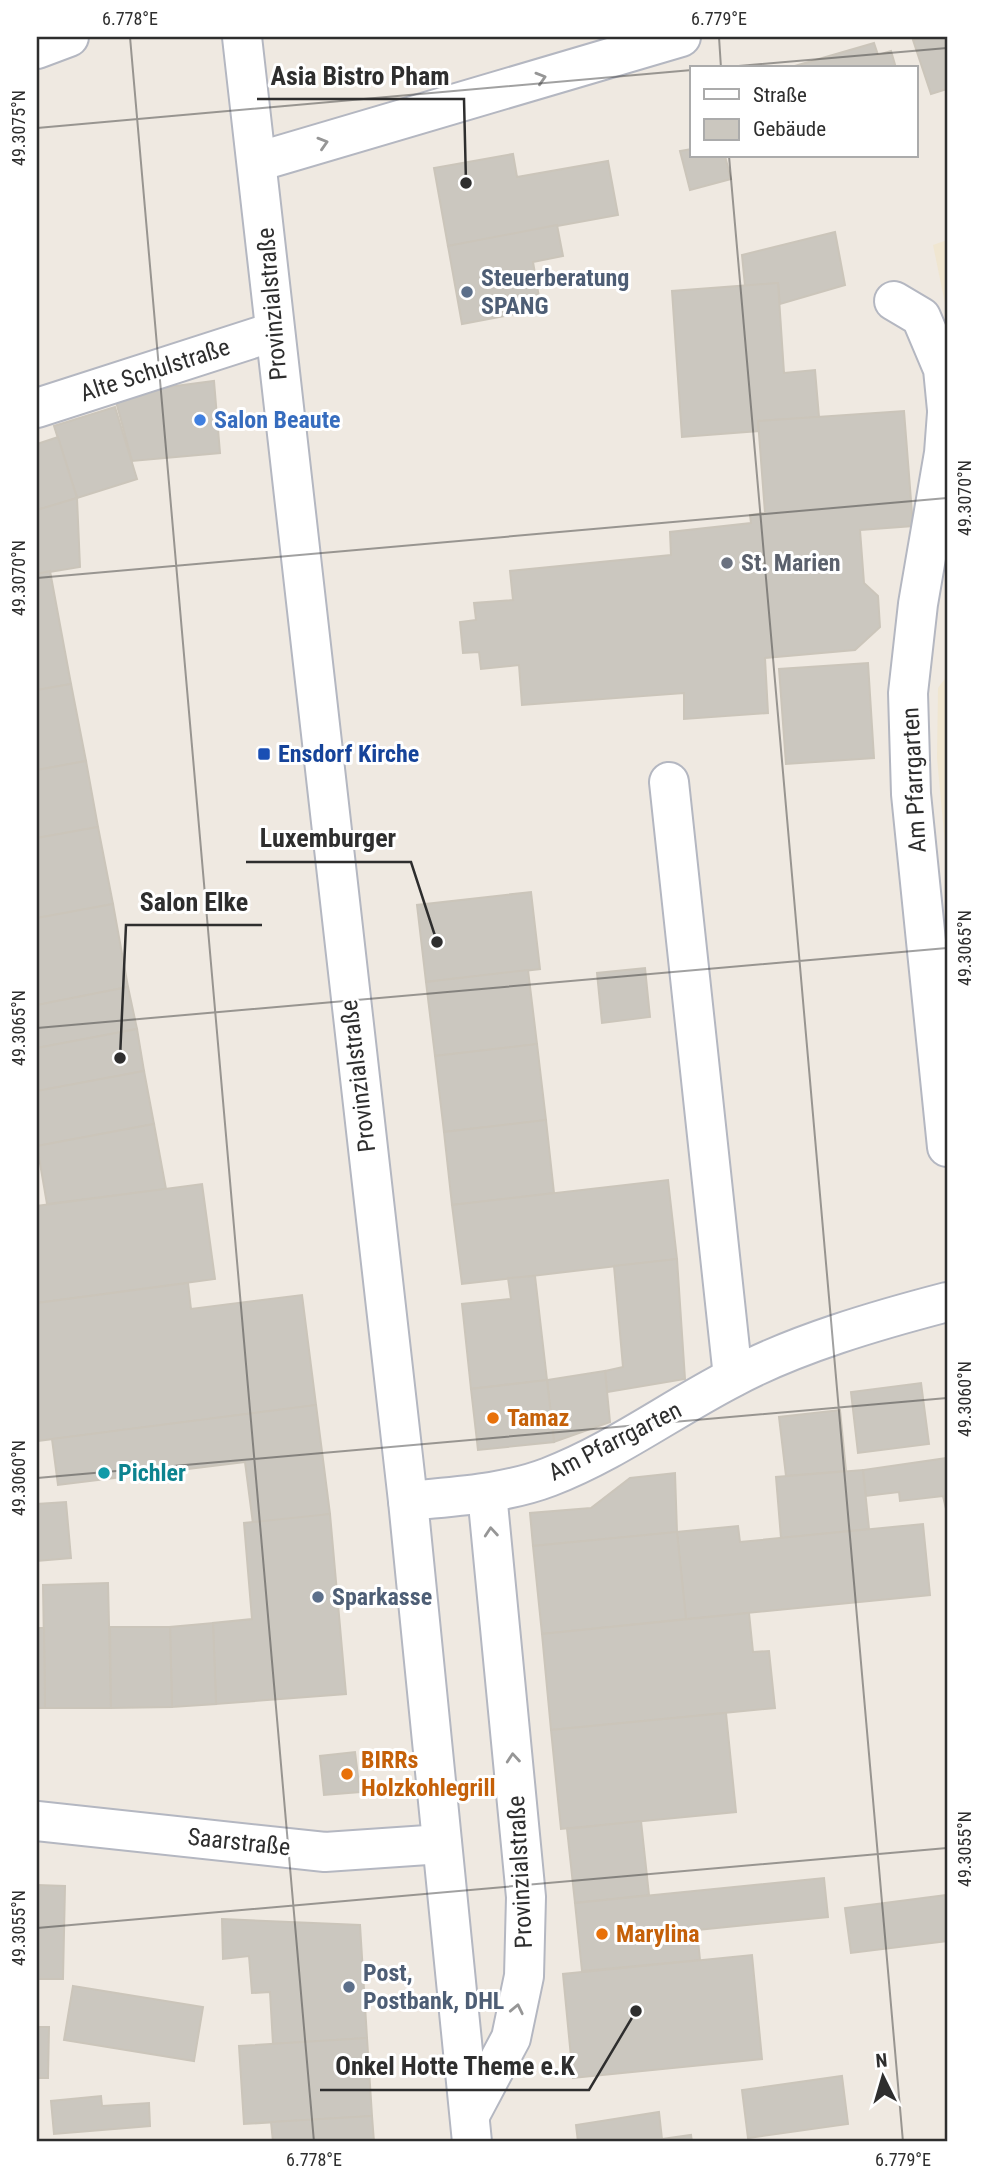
<svg xmlns="http://www.w3.org/2000/svg" width="984" height="2179" font-family="'Roboto Condensed',sans-serif">
<style>
.education{fill:#f0e6d1}
.building{fill:#cbc7bf;stroke:#cbc5ba;stroke-width:2}
.lines{fill:none;stroke-linecap:round;stroke-linejoin:round}
.pedestrian-casing{stroke:#b4b7c1;stroke-width:42}
.minor-casing{stroke:#b4b7c1;stroke-width:42}
.secondary-casing{stroke:#b4b7c1;stroke-width:42}
.pedestrian{stroke:#fff;stroke-width:38}
.minor{stroke:#fff;stroke-width:38}
.secondary{stroke:#fff;stroke-width:38}
.oneway{stroke:#969696}
.ticks{fill:none;stroke:#2e2e2e;stroke-width:2;stroke-opacity:0.45}
.service-dot{fill:#5c6f8a;stroke:#fff;stroke-width:2.5}
.shop-dot{fill:#3f7fe0;stroke:#fff;stroke-width:2.5}
.worship-dot{fill:#6b7280;stroke:#fff;stroke-width:2.5}
.transit-dot{fill:#1a4fb4;stroke:#fff;stroke-width:2.5}
.food-dot{fill:#e8710a;stroke:#fff;stroke-width:2.5}
.culture-dot{fill:#0f9aa8;stroke:#fff;stroke-width:2.5}
.labels{text-anchor:middle;stroke-width:6;stroke-linejoin:round;paint-order:stroke}
.service-label{font-size:24px;font-weight:bold;fill:#4e5e75;stroke:#fff;text-anchor:start}
.street-label{font-size:24px;fill:#2e2e2e;stroke:#fff}
.shop-label{font-size:24px;font-weight:bold;fill:#366cbe;stroke:#fff;text-anchor:start}
.worship-label{font-size:24px;font-weight:bold;fill:#5b616d;stroke:#fff;text-anchor:start}
.transit-label{font-size:24px;font-weight:bold;fill:#164399;stroke:#fff;text-anchor:start}
.food-label{font-size:24px;font-weight:bold;fill:#c56008;stroke:#fff;text-anchor:start}
.culture-label{font-size:24px;font-weight:bold;fill:#0d838f;stroke:#fff;text-anchor:start}
.leader{fill:none;stroke:#2e2e2e;stroke-width:2.5}
.callout-dot{fill:#2e2e2e;stroke:#fff;stroke-width:2.5}
.callout-label{font-size:26px;text-anchor:middle;font-weight:bold;fill:#2e2e2e;stroke:#fff;stroke-width:6;stroke-linejoin:round;paint-order:stroke}
.neatline{fill:none;stroke:#2e2e2e;stroke-width:2.5}
.ticks-label{font-size:18px;text-anchor:middle;fill:#2e2e2e}
</style>
<rect width="100%" height="100%" fill="#efe9e1"/>
<g class="education">
<path d="M 947,240 L 947,313 L 933,245 Z"/>
<path d="M 947,676 L 947,865 L 937,758 L 938,688 Z"/>
</g>
<g class="building">
<path d="M 924,37 L 947,38 L 947,89 L 931,94 L 913,40 Z"/>
<path d="M 874,43 L 878,55 L 891,51 L 896,68 L 796,68 L 795,66 Z"/>
<path d="M 692,149 L 692,156 L 725,156 L 731,179 L 690,190 L 680,151 Z"/>
<path d="M 513,154 L 517,177 L 608,161 L 618,215 L 448,246 L 434,168 Z"/>
<path d="M 557,225 L 563,256 L 533,262 L 541,309 L 462,324 L 448,246 Z"/>
<path d="M 835,232 L 845,285 L 780,304 L 778,283 L 745,286 L 742,255 Z"/>
<path d="M 778,283 L 784,373 L 815,370 L 819,417 L 758,421 L 759,431 L 682,437 L 672,291 Z"/>
<path d="M 214,381 L 220,453 L 132,461 L 114,394 Z"/>
<path d="M 115,407 L 137,479 L 77,498 L 54,426 Z"/>
<path d="M 904,411 L 913,526 L 860,530 L 864,583 L 878,596 L 880,627 L 855,650 L 765,658 L 768,713 L 684,719 L 684,693 L 522,705 L 519,665 L 481,669 L 479,652 L 463,653 L 460,622 L 476,620 L 474,603 L 513,600 L 510,571 L 671,555 L 670,532 L 751,523 L 750,515 L 765,513 L 758,421 Z"/>
<path d="M 58,437 L 77,498 L 37,510 L 37,444 Z"/>
<path d="M 77,498 L 80,567 L 37,574 L 37,510 Z"/>
<path d="M 50,571 L 71,684 L 37,690 L 37,574 Z"/>
<path d="M 868,663 L 874,758 L 786,764 L 779,669 Z"/>
<path d="M 71,684 L 86,761 L 37,770 L 37,690 Z"/>
<path d="M 86,761 L 98,827 L 37,838 L 37,770 Z"/>
<path d="M 98,827 L 113,904 L 37,918 L 37,838 Z"/>
<path d="M 531,892 L 540,969 L 426,982 L 417,905 Z"/>
<path d="M 113,904 L 128,987 L 37,1005 L 37,918 Z"/>
<path d="M 645,968 L 650,1017 L 602,1023 L 597,973 Z"/>
<path d="M 528,970 L 537,1044 L 435,1056 L 426,982 Z"/>
<path d="M 128,987 L 137,1029 L 37,1048 L 37,1005 Z"/>
<path d="M 137,1029 L 144,1071 L 37,1091 L 37,1048 Z"/>
<path d="M 537,1044 L 546,1120 L 444,1132 L 435,1056 Z"/>
<path d="M 144,1071 L 154,1124 L 37,1146 L 37,1091 Z"/>
<path d="M 546,1120 L 554,1193 L 452,1205 L 444,1132 Z"/>
<path d="M 154,1124 L 166,1189 L 47,1204 L 37,1146 Z"/>
<path d="M 668,1180 L 677,1259 L 462,1284 L 452,1205 Z"/>
<path d="M 202,1184 L 215,1279 L 37,1303 L 37,1206 Z"/>
<path d="M 677,1259 L 685,1379 L 607,1392 L 605,1371 L 623,1367 L 614,1266 Z"/>
<path d="M 535,1276 L 547,1380 L 471,1389 L 462,1304 L 511,1299 L 508,1278 Z"/>
<path d="M 188,1283 L 191,1309 L 302,1295 L 316,1405 L 37,1441 L 37,1303 Z"/>
<path d="M 605,1371 L 610,1422 L 554,1442 L 547,1380 Z"/>
<path d="M 547,1380 L 554,1442 L 478,1450 L 471,1389 Z"/>
<path d="M 921,1383 L 929,1444 L 858,1453 L 851,1392 Z"/>
<path d="M 316,1405 L 330,1514 L 253,1524 L 245,1462 L 58,1485 L 52,1439 Z"/>
<path d="M 840,1410 L 846,1471 L 786,1476 L 779,1417 Z"/>
<path d="M 947,1458 L 947,1513 L 943,1496 L 900,1501 L 899,1492 L 866,1496 L 863,1470 Z"/>
<path d="M 863,1470 L 869,1529 L 781,1538 L 776,1477 Z"/>
<path d="M 675,1473 L 677,1532 L 533,1546 L 530,1513 L 591,1508 L 630,1478 Z"/>
<path d="M 66,1502 L 71,1558 L 37,1561 L 37,1504 Z"/>
<path d="M 330,1514 L 346,1694 L 216,1704 L 213,1623 L 252,1619 L 244,1523 Z"/>
<path d="M 923,1524 L 930,1595 L 686,1619 L 677,1532 L 738,1526 L 740,1542 Z"/>
<path d="M 677,1532 L 686,1619 L 542,1634 L 533,1546 Z"/>
<path d="M 108,1583 L 111,1708 L 45,1708 L 43,1585 Z"/>
<path d="M 749,1613 L 753,1652 L 769,1651 L 775,1708 L 551,1730 L 542,1634 Z"/>
<path d="M 213,1623 L 216,1704 L 172,1707 L 170,1627 Z"/>
<path d="M 110,1627 L 170,1627 L 172,1707 L 111,1708 Z"/>
<path d="M 37,1628 L 44,1628 L 45,1708 L 37,1708 Z"/>
<path d="M 726,1713 L 736,1812 L 561,1829 L 551,1730 Z"/>
<path d="M 355,1752 L 360,1792 L 324,1795 L 320,1756 Z"/>
<path d="M 641,1821 L 649,1895 L 575,1903 L 567,1829 Z"/>
<path d="M 824,1878 L 828,1917 L 697,1930 L 700,1960 L 582,1971 L 575,1903 Z"/>
<path d="M 37,1885 L 65,1886 L 63,1979 L 37,1979 Z"/>
<path d="M 947,1895 L 947,1941 L 851,1953 L 845,1908 Z"/>
<path d="M 222,1919 L 360,1925 L 367,2038 L 273,2044 L 270,1992 L 252,1993 L 249,1956 L 223,1959 Z"/>
<path d="M 752,1955 L 762,2059 L 573,2078 L 563,1974 Z"/>
<path d="M 73,1986 L 203,2007 L 194,2061 L 64,2040 Z"/>
<path d="M 37,2027 L 49,2027 L 48,2078 L 37,2078 Z"/>
<path d="M 367,2038 L 372,2116 L 244,2124 L 239,2046 Z"/>
<path d="M 842,2076 L 848,2124 L 748,2138 L 742,2090 Z"/>
<path d="M 101,2096 L 102,2106 L 149,2103 L 150,2126 L 54,2134 L 51,2101 Z"/>
<path d="M 659,2112 L 662,2139 L 691,2135 L 692,2142 L 578,2142 L 576,2125 Z"/>
<path d="M 372,2116 L 374,2142 L 273,2142 L 271,2122 Z"/>
</g>
<g class="lines">
<g class="pedestrian-casing">
<path id="pedestrian" d="M 37,49 L 69,37"/>
</g>
<g class="minor-casing">
<g id="minor">
<path d="M 257,162 L 681,37"/>
<path d="M 894,301 L 921,317 L 943,369 L 947,410"/>
<path d="M 37,408 L 273,332"/>
<path d="M 947,413 L 944,453 L 918,604 L 908,693 L 911,794 L 947,1147"/>
<path d="M 669,782 L 733,1377"/>
<path d="M 408,1501 C 455,1496 505,1494 549,1477 C 614,1452 670,1410 732,1378 C 795,1344 878,1320 947,1302"/>
<path d="M 37,1821 L 325,1852 L 442,1844"/>
<path d="M 470,2115 L 511,2038 L 524,1976 L 526,1897 L 487,1493"/>
</g>
</g>
<g class="secondary-casing">
<path id="secondary" d="M 242,37 L 408,1501 L 472,2142"/>
</g>
<use href="#pedestrian" class="pedestrian"/>
<use href="#minor" class="minor"/>
<use href="#secondary" class="secondary"/>
</g>
<defs><path id="oneway-chevron" d="M-2-3.5L2.5 0L-2 3.5" fill="none" stroke-width="1.6" stroke-linecap="round" stroke-linejoin="round" transform="scale(1.75)"/></defs>
<g class="oneway">
<use href="#oneway-chevron" transform="translate(541 78) rotate(-17)"/>
<use href="#oneway-chevron" transform="translate(323 143) rotate(-17)"/>
<use href="#oneway-chevron" transform="translate(491 1532) rotate(-95)"/>
<use href="#oneway-chevron" transform="translate(513 1758) rotate(-95)"/>
<use href="#oneway-chevron" transform="translate(517 2009) rotate(-78)"/>
</g>
<path class="ticks" d="M 130,37 L 314,2142M 719,37 L 721,68M 716,68 L 947,48M 37,128 L 692,70M 729,156 L 903,2142M 37,578 L 947,498M 37,1028 L 947,948M 37,1478 L 947,1398M 37,1928 L 947,1848"/>
<g class="service-dot">
<circle cx="467" cy="292" r="7"/>
<circle cx="318" cy="1597" r="7"/>
<circle cx="349" cy="1987" r="7"/>
</g>
<circle class="shop-dot" cx="200" cy="420" r="7"/>
<circle class="worship-dot" cx="727" cy="563" r="7"/>
<rect class="transit-dot" x="257" y="747" width="14" height="14" rx="3.5"/>
<g class="food-dot">
<circle cx="493" cy="1418" r="7"/>
<circle cx="347" cy="1774" r="7"/>
<circle cx="602" cy="1934" r="7"/>
</g>
<circle class="culture-dot" cx="104" cy="1473" r="7"/>
<g class="labels">
<g class="service-label">
<text x="481" y="286">Steuerberatung<tspan x="481" dy="28">SPANG</tspan></text>
<text x="332" y="1605">Sparkasse</text>
<text x="363" y="1981">Post,<tspan x="363" dy="28">Postbank, DHL</tspan></text>
</g>
<g class="street-label">
<text transform="translate(272 304) rotate(-95)" y="8">Provinzialstraße</text>
<text transform="translate(155 370) rotate(-18)" y="8">Alte Schulstraße</text>
<text transform="translate(914 780) rotate(-93)" y="8">Am Pfarrgarten</text>
<text transform="translate(358 1076) rotate(-97)" y="8">Provinzialstraße</text>
<text transform="translate(615 1441) rotate(-27)" y="8">Am Pfarrgarten</text>
<text transform="translate(239 1842) rotate(6)" y="8">Saarstraße</text>
<text transform="translate(520 1872) rotate(-93)" y="8">Provinzialstraße</text>
</g>
<g class="shop-label">
<text x="214" y="428">Salon Beaute</text>
</g>
<g class="worship-label">
<text x="741" y="571">St. Marien</text>
</g>
<g class="transit-label">
<text x="278" y="762">Ensdorf Kirche</text>
</g>
<g class="food-label">
<text x="507" y="1426">Tamaz</text>
<text x="361" y="1768">BIRRs<tspan x="361" dy="28">Holzkohlegrill</tspan></text>
<text x="616" y="1942">Marylina</text>
</g>
<g class="culture-label">
<text x="118" y="1481">Pichler</text>
</g>
</g>
<path class="leader" d="M466 183L464 99H257M437 942L411 862H246M120 1058L126 925H262M636 2011L589 2090H320"/>
<g class="callout-dot">
<circle cx="466" cy="183" r="7"/>
<circle cx="437" cy="942" r="7"/>
<circle cx="120" cy="1058" r="7"/>
<circle cx="636" cy="2011" r="7"/>
</g>
<g class="callout-label">
<text x="360" y="85">Asia Bistro Pham</text>
<text x="328" y="847">Luxemburger</text>
<text x="194" y="911">Salon Elke</text>
<text x="455" y="2075">Onkel Hotte Theme e.K</text>
</g>
<rect width="984" height="2179" fill="none" stroke="#ffffff" stroke-width="77"/>
<rect x="690" y="66" width="228" height="91" fill="#ffffff" stroke="#ababab" stroke-width="2"/>
<rect x="704" y="89" width="35" height="10" fill="#ffffff" stroke="#ababab" stroke-width="2"/>
<text x="753" y="102" font-size="21" fill="#2e2e2e">Straße</text>
<rect x="704" y="119" width="35" height="21" fill="#cbc7bf" stroke="#ababab" stroke-width="2"/>
<text x="753" y="136" font-size="21" fill="#2e2e2e">Gebäude</text>
<g transform="translate(883 2077) rotate(355)" stroke="#ffffff" stroke-width="5" paint-order="stroke">
<path d="M0-5L12 26L0 18L-12 26Z" fill="#2e2e2e"/>
<text y="-10" font-size="19" font-weight="bold" text-anchor="middle" fill="#2e2e2e">N</text>
</g>
<rect x="38" y="38" width="908" height="2102" class="neatline"/>
<g class="ticks-label">
<text x="130" y="25">6.778°E</text>
<text x="719" y="25">6.779°E</text>
<text transform="translate(19 128) rotate(-90)" y="6">49.3075°N</text>
<text transform="translate(965 498) rotate(-90)" y="6">49.3070°N</text>
<text transform="translate(19 578) rotate(-90)" y="6">49.3070°N</text>
<text transform="translate(965 948) rotate(-90)" y="6">49.3065°N</text>
<text transform="translate(19 1028) rotate(-90)" y="6">49.3065°N</text>
<text transform="translate(965 1399) rotate(-90)" y="6">49.3060°N</text>
<text transform="translate(19 1478) rotate(-90)" y="6">49.3060°N</text>
<text transform="translate(965 1849) rotate(-90)" y="6">49.3055°N</text>
<text transform="translate(19 1928) rotate(-90)" y="6">49.3055°N</text>
<text x="314" y="2166">6.778°E</text>
<text x="903" y="2166">6.779°E</text>
</g>
</svg>
